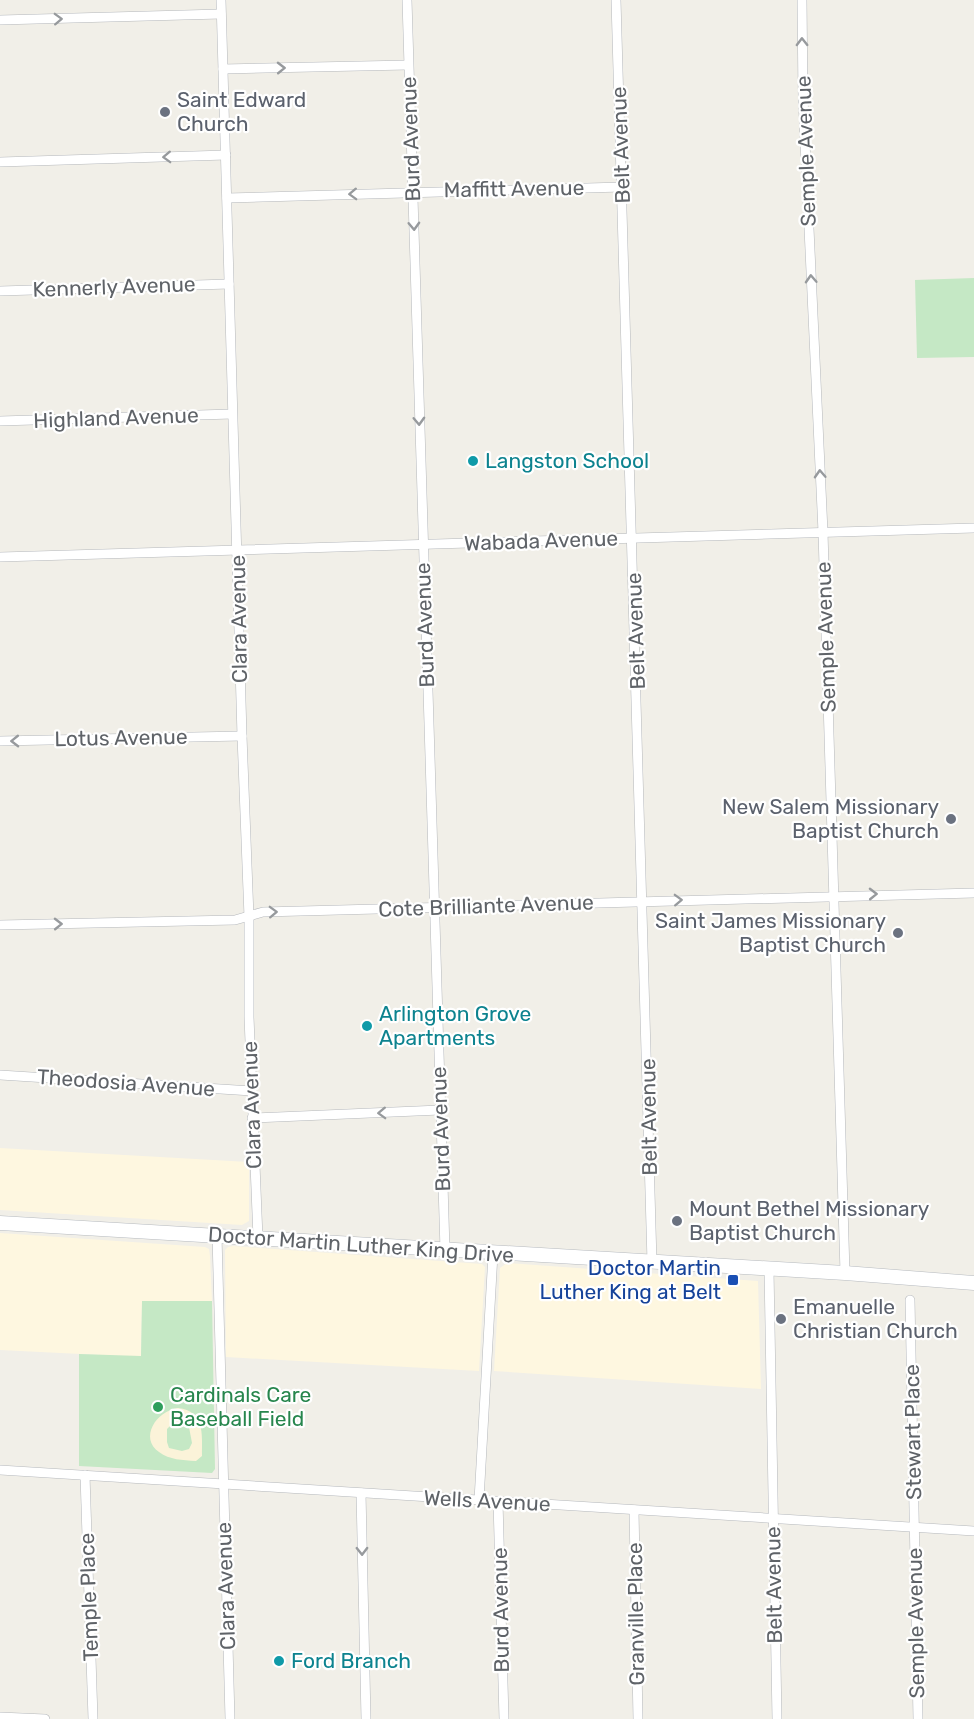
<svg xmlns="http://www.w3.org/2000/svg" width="974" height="1719" font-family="Rubik,sans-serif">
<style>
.commercial{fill:#fef7e0}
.green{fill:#c5e8c5}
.sand{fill:#fbf3d9;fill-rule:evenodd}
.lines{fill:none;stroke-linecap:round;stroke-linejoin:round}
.minor-casing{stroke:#b5b8bc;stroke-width:10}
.secondary-casing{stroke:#b6babf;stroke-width:15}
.minor{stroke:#fff;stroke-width:9}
.secondary{stroke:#fff;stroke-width:14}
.oneway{stroke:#979a9d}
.worship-dot{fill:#6b7280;stroke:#fff;stroke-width:2}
.culture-dot{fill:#0f9aa8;stroke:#fff;stroke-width:2}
.transit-dot{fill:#1a4fb4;stroke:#fff;stroke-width:2}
.leisure-dot{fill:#2e9e5b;stroke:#fff;stroke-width:2}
.labels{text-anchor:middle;stroke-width:4.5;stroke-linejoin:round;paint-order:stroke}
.worship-label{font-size:21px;fill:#5b616d;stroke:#fff;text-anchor:start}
.street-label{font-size:21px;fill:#5f6368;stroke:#fff}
.culture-label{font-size:21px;fill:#0d838f;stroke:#fff;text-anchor:start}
.transit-label{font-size:21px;fill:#164399;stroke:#fff;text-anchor:end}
.leisure-label{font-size:21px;fill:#27864d;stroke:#fff;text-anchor:start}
</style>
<rect width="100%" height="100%" fill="#f1efe8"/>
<g class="commercial">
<path d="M 0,1148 L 249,1162 L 249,1221 L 242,1225 L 0,1210 Z"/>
<path d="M 0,1233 L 205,1247 L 209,1249 L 210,1256 L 212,1301 L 142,1301 L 141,1357 L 0,1350 Z"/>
<path d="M 233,1246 L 482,1264 L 485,1267 L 479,1371 L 226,1357 L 225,1250 L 228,1247 Z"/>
<path d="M 507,1263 L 758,1281 L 761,1389 L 494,1371 L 500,1268 Z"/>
</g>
<g class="green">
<path d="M 974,278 L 974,357 L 917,358 L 915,280 Z"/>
<path d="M 142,1301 L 212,1301 L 215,1469 L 212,1473 L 79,1466 L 79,1354 L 141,1356 Z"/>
</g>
<path class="sand" d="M 178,1408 C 205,1411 202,1434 202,1456 L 196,1461 C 182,1460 170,1460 159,1452 C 139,1438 156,1411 178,1408 ZM 171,1425 L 189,1427 L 192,1443 L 189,1449 L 182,1451 L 169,1448 L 167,1442 L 167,1429 Z"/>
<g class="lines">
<g class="minor-casing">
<g id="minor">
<path d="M 221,0 L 242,736 L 249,917 L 249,1017 L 258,1238"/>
<path d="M 407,0 L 445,1250"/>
<path d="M 616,0 L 652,1262"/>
<path d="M 802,0 L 803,98 L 823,532 L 845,1273"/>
<path d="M 0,20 L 221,14"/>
<path d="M 223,69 L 408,65"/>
<path d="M 0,162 L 226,155"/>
<path d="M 227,198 L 622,187"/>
<path d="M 0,291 L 229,284"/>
<path d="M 0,421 L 232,414"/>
<path d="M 0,557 L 974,528"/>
<path d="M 0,741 L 242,736"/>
<path d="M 0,925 L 235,920 L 263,912 L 974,893"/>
<path d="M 0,1075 L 252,1091"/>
<path d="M 252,1118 L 440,1110"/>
<path d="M 217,1236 L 230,1719"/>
<path d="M 769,1270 L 777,1719"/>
<path d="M 910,1300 L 918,1719"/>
<path d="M 0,1470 L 974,1531"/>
<path d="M 85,1475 L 93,1719"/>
<path d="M 361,1493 L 366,1719"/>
<path d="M 479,1500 L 493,1254"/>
<path d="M 498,1501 L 504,1719"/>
<path d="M 634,1510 L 638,1719"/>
<path d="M 0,1717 L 45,1719"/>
</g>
</g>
<g class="secondary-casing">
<path id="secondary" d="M 0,1223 L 845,1273 L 974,1283"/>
</g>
<use href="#minor" class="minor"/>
<use href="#secondary" class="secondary"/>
</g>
<defs><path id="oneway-chevron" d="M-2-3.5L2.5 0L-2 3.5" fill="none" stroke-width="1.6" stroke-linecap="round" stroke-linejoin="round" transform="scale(1.5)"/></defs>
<g class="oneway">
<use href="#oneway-chevron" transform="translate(58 19) rotate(-2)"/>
<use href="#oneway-chevron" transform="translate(802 42) rotate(-91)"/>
<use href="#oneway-chevron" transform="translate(281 68) rotate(-1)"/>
<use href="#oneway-chevron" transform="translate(167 157) rotate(178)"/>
<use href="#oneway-chevron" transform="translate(353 194) rotate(178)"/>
<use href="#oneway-chevron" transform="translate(414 226) rotate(88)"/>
<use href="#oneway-chevron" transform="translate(811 279) rotate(-93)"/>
<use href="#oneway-chevron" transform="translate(419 421) rotate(88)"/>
<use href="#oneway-chevron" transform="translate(820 474) rotate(-93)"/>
<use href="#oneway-chevron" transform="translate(15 741) rotate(179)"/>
<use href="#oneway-chevron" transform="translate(873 894) rotate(-1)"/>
<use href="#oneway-chevron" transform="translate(678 900) rotate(-2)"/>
<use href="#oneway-chevron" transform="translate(273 912) rotate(-2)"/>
<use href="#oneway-chevron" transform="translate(58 924) rotate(-1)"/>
<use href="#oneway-chevron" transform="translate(382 1113) rotate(178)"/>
<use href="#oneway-chevron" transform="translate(362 1551) rotate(89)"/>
</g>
<g class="worship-dot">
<circle cx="165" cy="112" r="6"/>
<circle cx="951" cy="819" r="6"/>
<circle cx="898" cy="933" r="6"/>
<circle cx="677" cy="1221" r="6"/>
<circle cx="781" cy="1319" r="6"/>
</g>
<g class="culture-dot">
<circle cx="473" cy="461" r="6"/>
<circle cx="367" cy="1026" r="6"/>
<circle cx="279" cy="1661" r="6"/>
</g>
<rect class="transit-dot" x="727" y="1274" width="12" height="12" rx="3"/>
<circle class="leisure-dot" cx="158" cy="1407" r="6"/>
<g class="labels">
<g class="worship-label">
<text x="177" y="107">Saint Edward<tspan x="177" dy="24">Church</tspan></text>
<text x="939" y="814" text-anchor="end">New Salem Missionary<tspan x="939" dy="24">Baptist Church</tspan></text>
<text x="886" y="928" text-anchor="end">Saint James Missionary<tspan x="886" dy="24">Baptist Church</tspan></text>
<text x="689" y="1216">Mount Bethel Missionary<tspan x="689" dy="24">Baptist Church</tspan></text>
<text x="793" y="1314">Emanuelle<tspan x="793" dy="24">Christian Church</tspan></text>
</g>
<g class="street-label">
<text transform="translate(411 139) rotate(-92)" y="7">Burd Avenue</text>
<text transform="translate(621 145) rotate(-92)" y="7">Belt Avenue</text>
<text transform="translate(806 151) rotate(-92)" y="7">Semple Avenue</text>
<text transform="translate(514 189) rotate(-1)" y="7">Maffitt Avenue</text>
<text transform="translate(114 287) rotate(-2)" y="7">Kennerly Avenue</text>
<text transform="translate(116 418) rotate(-2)" y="7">Highland Avenue</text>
<text transform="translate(541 541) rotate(-2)" y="7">Wabada Avenue</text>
<text transform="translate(239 619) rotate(-91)" y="7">Clara Avenue</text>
<text transform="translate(425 625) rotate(-92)" y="7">Burd Avenue</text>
<text transform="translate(636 631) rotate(-92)" y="7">Belt Avenue</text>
<text transform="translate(826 637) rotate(-92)" y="7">Semple Avenue</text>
<text transform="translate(121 738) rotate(-1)" y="7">Lotus Avenue</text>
<text transform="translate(486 906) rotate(-2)" y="7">Cote Brilliante Avenue</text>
<text transform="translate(126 1083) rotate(4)" y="7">Theodosia Avenue</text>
<text transform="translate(252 1105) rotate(-92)" y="7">Clara Avenue</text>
<text transform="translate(649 1117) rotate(-91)" y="7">Belt Avenue</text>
<text transform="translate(441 1129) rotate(-92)" y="7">Burd Avenue</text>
<text transform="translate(361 1245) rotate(4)" y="7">Doctor Martin Luther King Drive</text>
<text transform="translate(913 1432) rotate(-91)" y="7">Stewart Place</text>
<text transform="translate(487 1501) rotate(3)" y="7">Wells Avenue</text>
<text transform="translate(774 1585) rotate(-91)" y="7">Belt Avenue</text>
<text transform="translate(226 1586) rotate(-92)" y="7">Clara Avenue</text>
<text transform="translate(89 1597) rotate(-92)" y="7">Temple Place</text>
<text transform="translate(501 1610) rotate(-91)" y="7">Burd Avenue</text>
<text transform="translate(636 1614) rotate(-91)" y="7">Granville Place</text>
<text transform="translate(916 1623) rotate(-91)" y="7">Semple Avenue</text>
</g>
<g class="culture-label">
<text x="485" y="468">Langston School</text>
<text x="379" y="1021">Arlington Grove<tspan x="379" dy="24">Apartments</tspan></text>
<text x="291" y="1668">Ford Branch</text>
</g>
<g class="transit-label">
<text x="721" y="1275">Doctor Martin<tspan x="721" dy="24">Luther King at Belt</tspan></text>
</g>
<g class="leisure-label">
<text x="170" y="1402">Cardinals Care<tspan x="170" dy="24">Baseball Field</tspan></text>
</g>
</g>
</svg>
